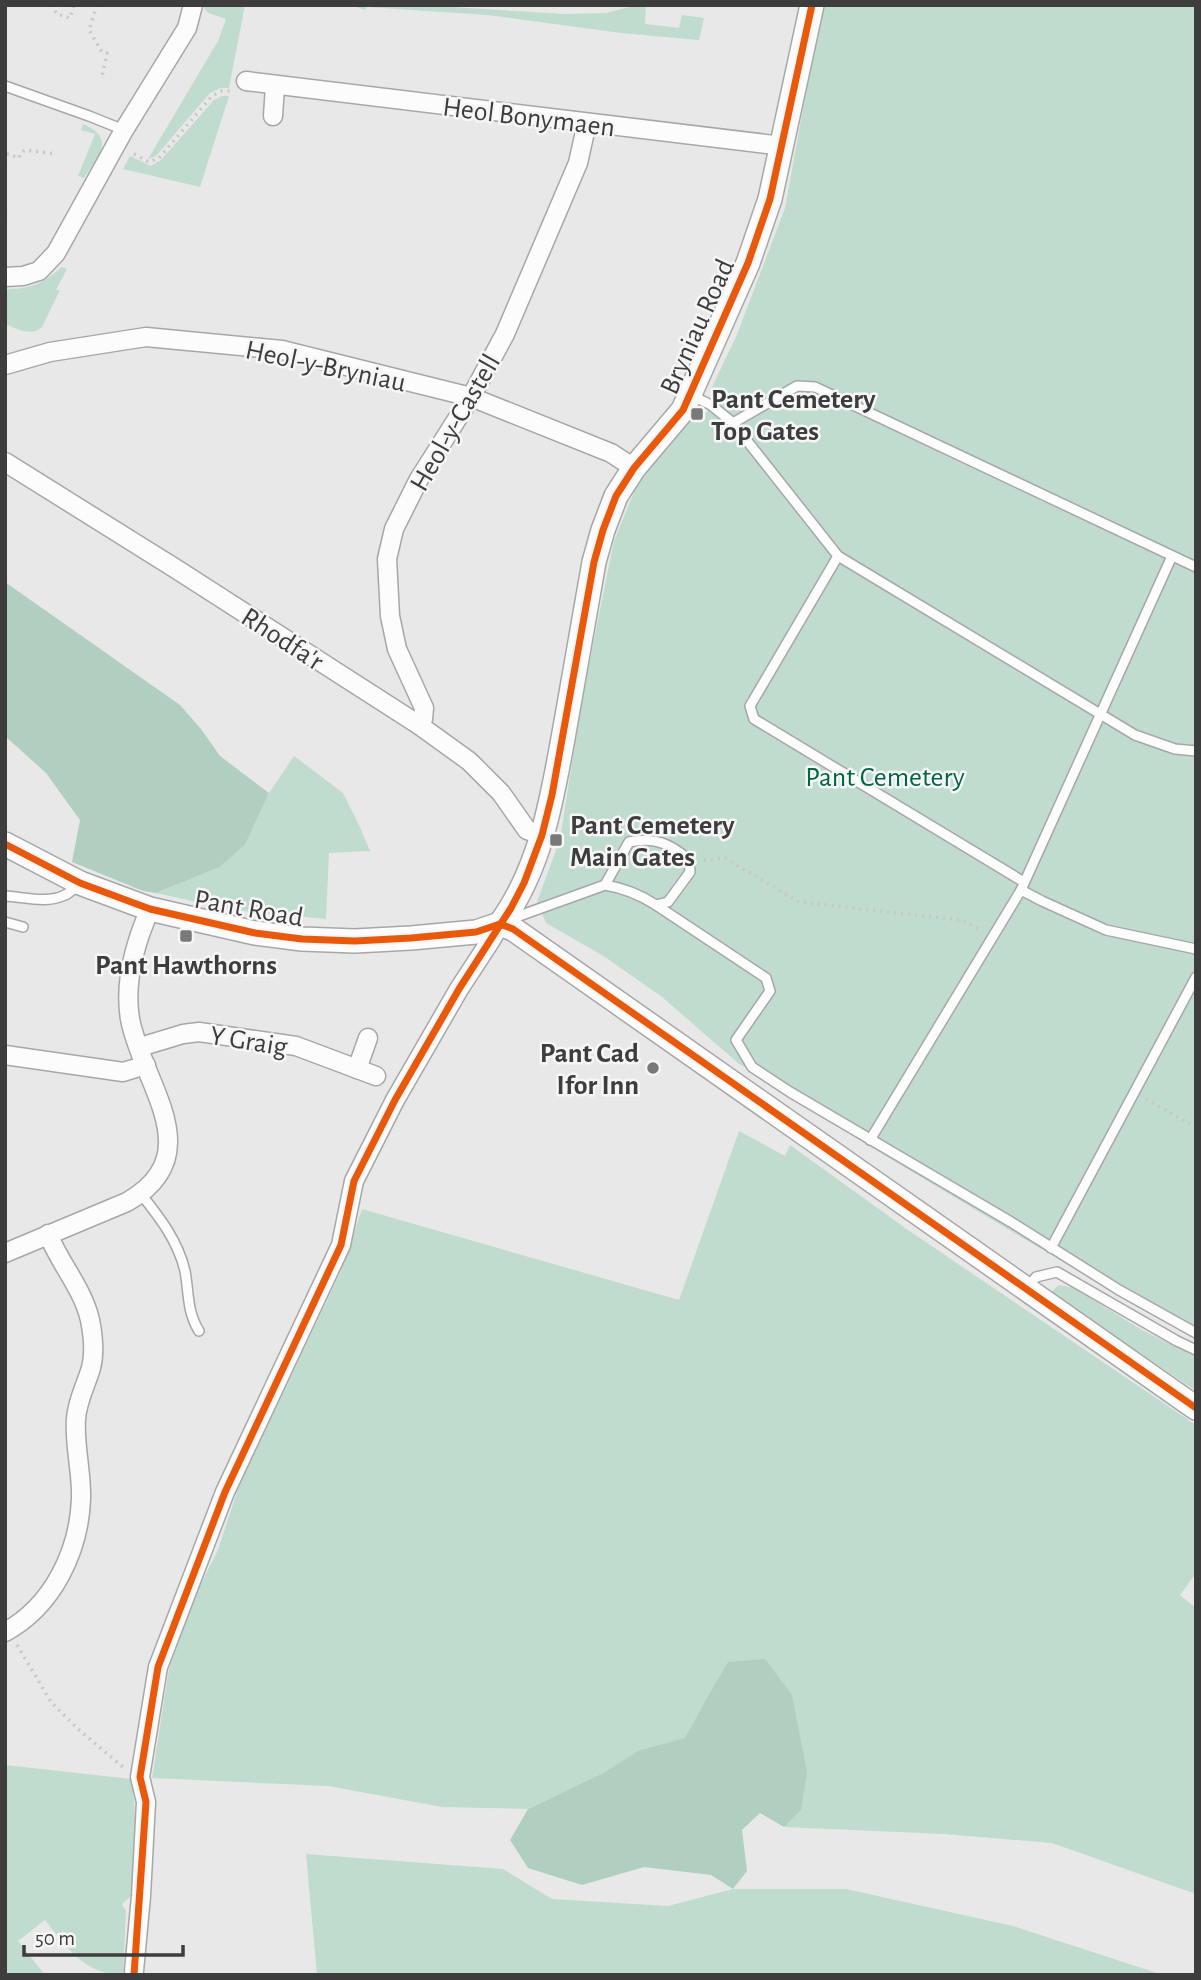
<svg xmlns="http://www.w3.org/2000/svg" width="1201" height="1980" font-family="'Alegreya Sans',sans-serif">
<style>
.green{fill:#c0dccf}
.forest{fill:#b1cfc1}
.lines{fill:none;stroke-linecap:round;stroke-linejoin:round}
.service-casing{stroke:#a7a7a8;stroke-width:12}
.minor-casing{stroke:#a7a7a8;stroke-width:21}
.tertiary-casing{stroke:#a7a7a8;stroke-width:26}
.path{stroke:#c7c7c7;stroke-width:3.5;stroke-dasharray:2 5;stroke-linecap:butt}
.service{stroke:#fcfcfc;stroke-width:9}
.minor{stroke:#fcfcfc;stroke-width:18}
.tertiary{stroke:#fcfcfc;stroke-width:23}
.cycleway-casing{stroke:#f6f6f7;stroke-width:11}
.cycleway{stroke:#e8590c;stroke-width:7}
.poi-dot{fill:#797979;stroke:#f6f6f7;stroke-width:2.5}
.labels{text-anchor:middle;stroke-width:5;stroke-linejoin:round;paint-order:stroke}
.street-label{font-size:28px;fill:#3d3d3d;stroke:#f6f6f7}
.poi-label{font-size:28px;font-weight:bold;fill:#3d3d3d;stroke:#f6f6f7;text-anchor:start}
.park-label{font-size:28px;fill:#006745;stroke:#f6f6f7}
</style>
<rect width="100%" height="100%" fill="#e8e8e9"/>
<g class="green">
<path d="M 205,5 L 245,5 L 229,88 L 221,88 L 210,93 L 156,156 L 148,159 L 218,41 L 226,19 L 208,13 L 204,8 Z"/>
<path d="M 351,5 L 421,5 L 565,14 L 606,13 L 637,5 L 646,5 L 645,24 L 679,28 L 682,15 L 704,18 L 699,40 L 621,33 L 487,15 L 367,7 L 365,10 Z"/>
<path d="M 822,5 L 1196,5 L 1196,1339 L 1031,1243 L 874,1149 L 738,1063 L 662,997 L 605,957 L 546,923 L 537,902 L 560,839 L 583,694 L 614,541 L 636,487 L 664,447 L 696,415 L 707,412 L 715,398 L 711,389 L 736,337 L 785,208 Z"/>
<path d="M 222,96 L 229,96 L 200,187 L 123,169 L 130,156 L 151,166 L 161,160 L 214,100 Z"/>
<path d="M 83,124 C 117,139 98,156 84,178 L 78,176 L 95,134 L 81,130 Z"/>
<path d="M 62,267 L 67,269 L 56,290 L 60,290 L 42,327 C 31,337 17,329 5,324 L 5,289 C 32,289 42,284 62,267 Z"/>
<path d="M 294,756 L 343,793 L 359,825 L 370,851 L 329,853 L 326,919 L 233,910 L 156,893 L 220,867 L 245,845 L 269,793 Z"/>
<path d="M 739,1131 L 785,1156 L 790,1145 L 908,1230 L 1196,1425 L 1196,1573 L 1180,1595 L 1196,1608 L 1196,1894 L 1052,1843 L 944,1834 L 784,1827 L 747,1792 L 605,1772 L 528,1809 L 442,1807 L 328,1786 L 152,1778 L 169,1669 L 193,1599 L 218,1550 L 239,1486 L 340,1273 L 362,1209 L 679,1300 Z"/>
<path d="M 1059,1285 L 1074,1288 L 1142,1330 L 1196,1357 L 1196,1391 L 1050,1293 Z"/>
<path d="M 5,1765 L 131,1779 C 138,1817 135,1856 133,1894 L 122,1904 L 126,1911 L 123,1975 C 85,1975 66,1947 45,1920 L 18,1941 L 45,1975 L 5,1975 Z"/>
<path d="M 306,1854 L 503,1869 L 552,1899 L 668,1906 L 733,1889 L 846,1889 L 1013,1926 L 1163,1975 L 317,1975 Z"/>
</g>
<g class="forest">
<path d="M 5,582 L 180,705 L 201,729 L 220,756 L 269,793 L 245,845 L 220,867 L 156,893 L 143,891 L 72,862 L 80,820 L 46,773 L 5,736 Z"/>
<path d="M 765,1659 L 792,1695 L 807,1772 L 801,1810 L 784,1827 L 760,1813 L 742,1830 L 747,1871 L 733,1889 L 711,1875 L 644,1867 L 582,1885 L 528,1868 L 510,1840 L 528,1809 L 605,1772 L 638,1751 L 685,1738 L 707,1698 L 728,1662 Z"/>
</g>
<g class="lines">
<g class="service-casing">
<g id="service">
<path d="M 5,86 L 89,116 L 124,130"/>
<path d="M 691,395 L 711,405 L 733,423 L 838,556 L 1135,735 L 1175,749 L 1196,751"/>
<path d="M 733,423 L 797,386 L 815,387 L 1196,567"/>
<path d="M 838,556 L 750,706 L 754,719 L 1024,882"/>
<path d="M 1021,890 L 1042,901 L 1106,930 L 1196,949"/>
<path d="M 5,896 C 24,897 47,904 65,895 C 70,893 74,888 79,884"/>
<path d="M 656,905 L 766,978 L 770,991 L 736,1040 L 752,1067 L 790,1092 L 1011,1222 L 1119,1290 L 1196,1333"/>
<path d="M 508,920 L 605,885 L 629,842 C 654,837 670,843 689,860 L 690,872 L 668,902 L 656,905 C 639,894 624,888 605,885"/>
<path d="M 5,922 L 23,927"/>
<path d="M 870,1140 L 1021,890 L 1172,556"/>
<path d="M 141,1194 C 160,1218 178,1241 185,1271 C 189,1293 187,1312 199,1331"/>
<path d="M 1051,1248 L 1196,977"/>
<path d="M 1027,1288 L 1036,1277 L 1057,1272 L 1177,1341 L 1196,1350"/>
</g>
</g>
<g class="minor-casing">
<g id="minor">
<path d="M 246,81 L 783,146"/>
<path d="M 273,116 L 275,86"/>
<path d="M 5,277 L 23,276 L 39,271 L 56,253 L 124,130 L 187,28 L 193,5"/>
<path d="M 5,365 L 50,352 L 146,337 L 282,350 L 471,397 L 611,453 L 634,468"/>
<path d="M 5,462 L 173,567 L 419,725 L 469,761 L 501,793 L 527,830 L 542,835"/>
<path d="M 419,725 L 423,719 L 424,708 L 397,649 L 390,616 L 387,559 L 394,529 L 419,479 L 471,397 L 505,334 L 578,163 L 587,123"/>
<path d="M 140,1047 L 183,1034 L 199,1032 L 296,1046 L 376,1076"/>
<path d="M 5,1055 L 123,1072 L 146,1065"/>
<path d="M 357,1069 L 368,1038"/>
<path d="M 5,1253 L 127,1202 C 211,1154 142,1084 130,1019 C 124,983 135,943 150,909"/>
<path d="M 5,1632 C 53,1606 79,1551 81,1499 C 82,1472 74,1445 76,1419 C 77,1401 86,1385 91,1368 C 95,1353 93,1335 90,1320 C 83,1289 60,1264 48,1234"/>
<path d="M 134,1971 L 141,1896 L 146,1802 L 140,1777 L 158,1667 L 225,1492 L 341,1245 L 354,1181 L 395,1100 L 459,989 L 491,940 L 500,924"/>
</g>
</g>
<g class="tertiary-casing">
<g id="tertiary">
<path d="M 5,844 L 80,883 L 150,909 L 255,933 L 302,939 L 355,941 L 411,938 L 476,932 L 500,924"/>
<path d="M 500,924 C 544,864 554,787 567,716 C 576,665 585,614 594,562 L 603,530 L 616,496 L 634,468 L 683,410 L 748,263 L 770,199 L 812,5"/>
<path d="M 500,924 L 513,929 L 1196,1408"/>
</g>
</g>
<g class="path">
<path d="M 51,5 L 57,14 L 70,18 L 74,5"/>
<path d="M 97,5 L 89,30 L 102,52 L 107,53 L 102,76"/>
<path d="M 134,154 L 149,162 L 159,158 L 212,96 L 222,91 L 230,91"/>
<path d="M 5,162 L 8,154 L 19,158 L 20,154 L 25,150 L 56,154"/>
<path d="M 5,214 L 7,217 L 5,222"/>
<path d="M 704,860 L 725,858 L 799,902 L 961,920 L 982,930"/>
<path d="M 1146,1099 L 1196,1127"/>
<path d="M 17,1645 L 51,1702 L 79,1730 L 123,1767"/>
</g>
<use href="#service" class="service"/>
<use href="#minor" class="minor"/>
<use href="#tertiary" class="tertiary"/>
<g class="cycleway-casing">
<g id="cycleway">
<path d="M 5,844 L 80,883 L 150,909 L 255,933 L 302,939 L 355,941 L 411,938 L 476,932 L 500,924"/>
<path d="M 500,924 L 513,929 L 1196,1408"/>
<path d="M 134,1975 L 146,1802 L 140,1777 L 158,1667 L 225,1492 L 341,1245 L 354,1181 L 395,1100 L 459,989 L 511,908 L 524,883 L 542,835 L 552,795 L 594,562 L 603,530 L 616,496 L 634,468 L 683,410 L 748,263 L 770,199 L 812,5"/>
</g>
</g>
<use href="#cycleway" class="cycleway"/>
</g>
<g class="poi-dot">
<rect x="690" y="407" width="14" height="14" rx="3.5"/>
<rect x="549" y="833" width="14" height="14" rx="3.5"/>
<rect x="179" y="929" width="14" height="14" rx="3.5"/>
<circle cx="653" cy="1068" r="7"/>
</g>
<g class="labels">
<g class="street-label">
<text transform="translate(529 116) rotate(7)" y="10">Heol Bonymaen</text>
<text transform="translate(696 326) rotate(-66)" y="10">Bryniau Road</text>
<text transform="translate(326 365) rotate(12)" y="10">Heol-y-Bryniau</text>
<text transform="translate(454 422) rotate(-60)" y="10">Heol-y-Castell</text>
<text transform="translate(283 638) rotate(33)" y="10">Rhodfa'r</text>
<text transform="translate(249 907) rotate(10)" y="10">Pant Road</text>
<text transform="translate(249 1040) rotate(9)" y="10">Y Graig</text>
</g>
<g class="poi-label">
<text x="711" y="408">Pant Cemetery<tspan x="711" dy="32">Top Gates</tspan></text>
<text x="570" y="834">Pant Cemetery<tspan x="570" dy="32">Main Gates</tspan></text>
<text x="186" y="974" text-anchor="middle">Pant Hawthorns</text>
<text x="639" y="1062" text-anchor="end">Pant Cad<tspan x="639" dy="32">Ifor Inn</tspan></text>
</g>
<g class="park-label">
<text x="885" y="786">Pant Cemetery</text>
</g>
</g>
<rect width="1201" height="1980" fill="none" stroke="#3d3d3d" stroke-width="14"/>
<path d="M24 1945v10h159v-10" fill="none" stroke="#3d3d3d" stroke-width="3.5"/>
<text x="35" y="1945" font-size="21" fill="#3d3d3d" stroke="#f6f6f7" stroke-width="5" paint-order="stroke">50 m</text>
</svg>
